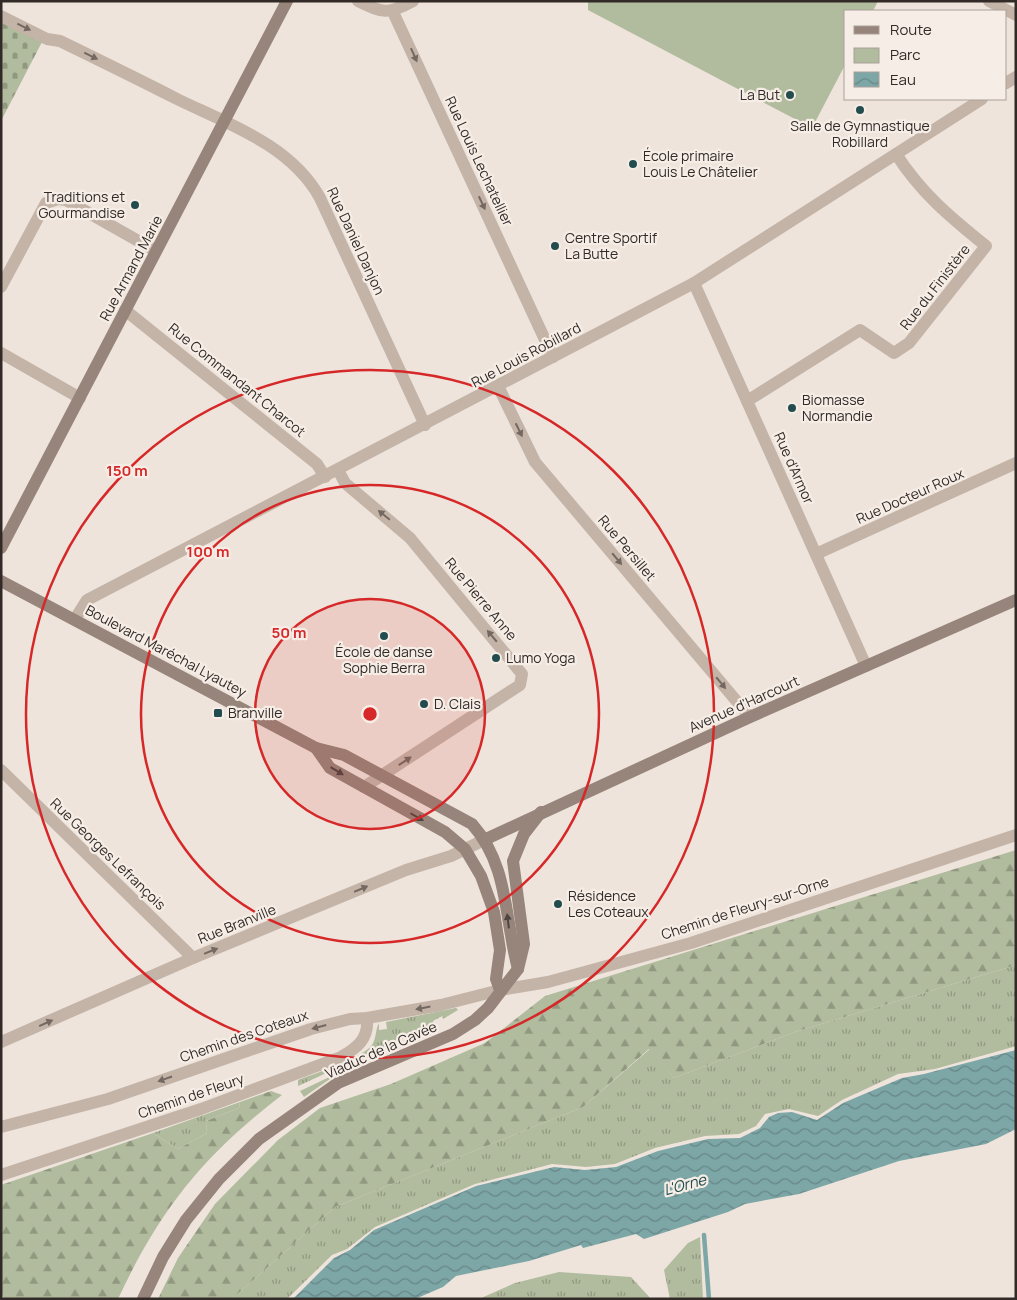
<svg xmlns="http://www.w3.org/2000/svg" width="1017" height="1300" font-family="Manrope,sans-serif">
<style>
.grass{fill:url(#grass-tufts)}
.forest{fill:url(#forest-firs)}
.cemetery{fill:url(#cemetery-stones)}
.park{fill:#b1bb9d}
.water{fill:url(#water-waves)}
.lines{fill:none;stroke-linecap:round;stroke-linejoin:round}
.stream{stroke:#7da6a7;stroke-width:4.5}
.minor{stroke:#c4b4a8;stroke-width:12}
.tertiary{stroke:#c4b4a8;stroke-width:12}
.secondary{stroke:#97847a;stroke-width:12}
.oneway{fill:#746861}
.oneway2{fill:#504540}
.ring{fill:none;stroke:#d62828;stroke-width:2.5}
.poi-dot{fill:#224c4e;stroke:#f6eee6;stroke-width:2}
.labels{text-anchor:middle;stroke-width:4.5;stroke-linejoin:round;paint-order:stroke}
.poi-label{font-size:14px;fill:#322a27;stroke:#f6eee6;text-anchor:start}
.street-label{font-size:14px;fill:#322a27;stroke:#f6eee6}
.water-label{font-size:15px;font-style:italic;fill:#224c4e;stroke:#f6eee6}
.centre{fill:#d62828;stroke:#f6eee6;stroke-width:2.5}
.ring-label{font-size:15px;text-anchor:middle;font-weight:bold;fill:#d62828;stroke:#f6eee6;stroke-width:4.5;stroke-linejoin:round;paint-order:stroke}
</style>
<defs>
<pattern id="grass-tufts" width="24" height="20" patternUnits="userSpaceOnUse" patternTransform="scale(1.25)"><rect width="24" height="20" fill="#b1bb9d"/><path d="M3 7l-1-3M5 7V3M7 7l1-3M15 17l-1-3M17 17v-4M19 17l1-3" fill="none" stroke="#919880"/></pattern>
<pattern id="forest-firs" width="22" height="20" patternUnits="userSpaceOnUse" patternTransform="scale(1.25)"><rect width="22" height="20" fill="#b1bb9d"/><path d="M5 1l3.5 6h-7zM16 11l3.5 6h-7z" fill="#919880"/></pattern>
<pattern id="cemetery-stones" width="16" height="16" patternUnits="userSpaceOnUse" patternTransform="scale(1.25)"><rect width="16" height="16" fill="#b1bb9d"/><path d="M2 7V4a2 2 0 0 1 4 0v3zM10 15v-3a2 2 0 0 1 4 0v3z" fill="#919880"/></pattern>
<pattern id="water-waves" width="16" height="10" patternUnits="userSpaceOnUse" patternTransform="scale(1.25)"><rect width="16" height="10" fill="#7da6a7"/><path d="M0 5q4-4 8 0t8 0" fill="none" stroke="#678788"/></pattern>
</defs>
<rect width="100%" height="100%" fill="#eee4db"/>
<g class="grass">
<path d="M 1016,965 L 1016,1046 L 1013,1047 L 935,1069 L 898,1074 L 842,1100 L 818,1116 L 789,1109 L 765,1114 L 756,1126 L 739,1134 L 705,1136 L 655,1148 L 615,1164 L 586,1167 L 552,1164 L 475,1184 L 375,1227 L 347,1249 L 332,1255 L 287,1299 L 232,1299 L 335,1207 L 583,1107 L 650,1049 L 674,1078 L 795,1032 Z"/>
<path d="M 456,1008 L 458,1010 L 443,1019 L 442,1016 L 433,1021 L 434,1024 L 298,1086 L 298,1080 C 318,1072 358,1061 372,1045 C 377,1037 375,1030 379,1023 L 379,1030 L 387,1029 L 386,1022 Z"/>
<path d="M 340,1072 L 304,1097 L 300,1091 Z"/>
<path d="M 240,1102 L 239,1108 L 206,1121 L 207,1133 L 178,1149 L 153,1133 Z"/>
<path d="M 700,1237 L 703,1299 L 670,1299 L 664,1270 L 688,1243 Z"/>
<path d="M 559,1272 L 631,1277 L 651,1299 L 479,1299 L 515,1283 Z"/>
</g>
<g class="forest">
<path d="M 1016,850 L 1016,965 L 795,1032 L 674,1078 L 649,1049 L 583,1107 L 335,1207 L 232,1299 L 158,1299 L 178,1258 L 215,1204 L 278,1140 L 320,1108 L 391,1084 L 485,1043 L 545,996 Z"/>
<path d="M 271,1091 L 282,1095 C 204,1155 160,1209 118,1299 L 4,1299 L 1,1292 L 1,1185 L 153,1133 L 178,1149 L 207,1133 L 206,1121 L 239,1108 L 240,1102 Z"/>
</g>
<path class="cemetery" d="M 1,22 L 42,42 L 1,121 Z"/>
<path class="park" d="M 588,1 L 878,1 L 873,11 L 846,11 L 846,63 L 812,128 L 588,10 Z"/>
<path class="water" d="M 1016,1050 L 1016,1129 L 986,1144 L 899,1161 L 799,1194 L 745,1204 L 728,1212 L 644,1239 L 636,1234 L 583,1248 L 581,1245 L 529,1261 L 456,1276 L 443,1287 L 415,1299 L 293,1299 L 334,1258 L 350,1250 L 374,1230 L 476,1186 L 554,1167 L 585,1170 L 616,1167 L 658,1151 L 708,1139 L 740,1138 L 760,1128 L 769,1117 L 778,1113 L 792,1112 L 817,1120 L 843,1103 L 902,1078 L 924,1074 Z"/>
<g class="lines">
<path class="stream" d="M 704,1235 L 709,1299"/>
<g class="minor">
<path d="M 358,1 C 383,13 388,15 413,1"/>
<path d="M 989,1 L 1016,15"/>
<path d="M 393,12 L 553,357"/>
<path d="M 1,16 L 47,39 L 60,41 C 99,60 138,79 177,99 C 228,124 291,145 320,198 L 425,425"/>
<path d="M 694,283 L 866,666"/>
<path d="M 1,287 L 46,203 L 58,199 L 66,200 L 156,251"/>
<path d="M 125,310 L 317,464 L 325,477"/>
<path d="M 1,353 L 80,398"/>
<path d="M 498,386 L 535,462 L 750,717"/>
<path d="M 747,401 L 860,330 L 894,353 L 909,343 L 986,246 C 950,217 921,193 896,154"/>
<path d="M 338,470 L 345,483 L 410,538 L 522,674 L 520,685 L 364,787"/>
<path d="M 816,554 L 1016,463"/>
<path d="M 1,770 L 193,958"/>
<path d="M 1,1042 L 193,958 L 406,870 L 451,856 L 486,839"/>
<path d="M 1,1127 L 108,1099 L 311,1029 L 350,1019 L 367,1018 L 441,1005 L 500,990"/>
<path d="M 1,1175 L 201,1109 L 341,1057 C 357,1048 369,1039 367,1018"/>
</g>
<g class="tertiary">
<path d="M 1006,83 L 1016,77"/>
<path d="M 75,619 L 87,600 L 694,283 L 982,99"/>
<path d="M 500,990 L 548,982 L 691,943 L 1016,835"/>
</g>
<g class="secondary">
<path d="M 1,548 L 287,1"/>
<path d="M 1,581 L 316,748 L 344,755 L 472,824 C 509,866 504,917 518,969"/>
<path d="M 316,748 L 330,768 L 445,832 L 465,849 L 481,876 L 494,912 L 500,950 L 496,979 L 500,990"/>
<path d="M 486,839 L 750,717 L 1016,600"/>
<path d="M 143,1299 L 163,1257 L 186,1220 L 219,1179 L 259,1139 L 338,1083 L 453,1034 L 475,1020 L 488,1008 L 518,969 L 524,944 L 513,861 L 524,834 L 541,812"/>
</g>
</g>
<defs><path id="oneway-solid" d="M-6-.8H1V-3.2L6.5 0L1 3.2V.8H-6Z" transform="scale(1.25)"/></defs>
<g class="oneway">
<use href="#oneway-solid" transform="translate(24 27) rotate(26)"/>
<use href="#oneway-solid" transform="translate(414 55) rotate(66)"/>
<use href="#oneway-solid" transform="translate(91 56) rotate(26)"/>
<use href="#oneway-solid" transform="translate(482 203) rotate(65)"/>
<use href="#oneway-solid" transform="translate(519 430) rotate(64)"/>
<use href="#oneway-solid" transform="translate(384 515) rotate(-141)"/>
<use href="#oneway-solid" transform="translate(617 559) rotate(50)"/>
<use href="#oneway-solid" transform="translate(492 636) rotate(-130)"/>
<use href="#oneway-solid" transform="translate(721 683) rotate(50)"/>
<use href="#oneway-solid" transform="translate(405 761) rotate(-33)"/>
<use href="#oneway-solid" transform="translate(361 889) rotate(-23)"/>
<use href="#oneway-solid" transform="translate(211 951) rotate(-22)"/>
<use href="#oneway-solid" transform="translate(423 1008) rotate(169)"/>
<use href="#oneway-solid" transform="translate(46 1023) rotate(-24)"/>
<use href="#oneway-solid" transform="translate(319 1027) rotate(165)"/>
<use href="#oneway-solid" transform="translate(165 1079) rotate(161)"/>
</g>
<g class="oneway2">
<use href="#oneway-solid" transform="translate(337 771) rotate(31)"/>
<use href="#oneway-solid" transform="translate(417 817) rotate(30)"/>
<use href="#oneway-solid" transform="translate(508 921) rotate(-97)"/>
</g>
<circle cx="370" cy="714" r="115" fill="#d62828" fill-opacity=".12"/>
<g class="ring">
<circle cx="370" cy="714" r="115"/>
<circle cx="370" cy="714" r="229"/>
<circle cx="370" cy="714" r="344"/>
</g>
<g class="poi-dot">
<circle cx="790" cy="95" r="5"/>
<circle cx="860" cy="110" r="5"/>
<circle cx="633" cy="164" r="5"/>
<circle cx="135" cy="205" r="5"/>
<circle cx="555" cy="246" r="5"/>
<circle cx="792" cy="408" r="5"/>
<circle cx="384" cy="636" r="5"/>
<circle cx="496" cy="658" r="5"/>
<circle cx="424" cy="704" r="5"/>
<rect x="213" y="708" width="10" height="10" rx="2.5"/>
<circle cx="558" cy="904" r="5"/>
</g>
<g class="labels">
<g class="poi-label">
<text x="780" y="100" text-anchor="end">La But</text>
<text x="860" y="131" text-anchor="middle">Salle de Gymnastique<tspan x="860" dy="16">Robillard</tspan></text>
<text x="643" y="161">École primaire<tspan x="643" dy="16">Louis Le Châtelier</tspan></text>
<text x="125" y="202" text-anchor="end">Traditions et<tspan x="125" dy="16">Gourmandise</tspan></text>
<text x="565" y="243">Centre Sportif<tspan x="565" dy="16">La Butte</tspan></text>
<text x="802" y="405">Biomasse<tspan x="802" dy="16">Normandie</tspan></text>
<text x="384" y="657" text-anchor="middle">École de danse<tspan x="384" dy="16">Sophie Berra</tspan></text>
<text x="506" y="663">Lumo Yoga</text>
<text x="434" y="709">D. Clais</text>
<text x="228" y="718">Branville</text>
<text x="568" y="901">Résidence<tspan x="568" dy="16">Les Coteaux</tspan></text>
</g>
<g class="street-label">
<text transform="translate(479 161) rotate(65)" y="5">Rue Louis Lechatellier</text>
<text transform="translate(356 241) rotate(65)" y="5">Rue Daniel Danjon</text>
<text transform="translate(131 268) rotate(-62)" y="5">Rue Armand Marie</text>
<text transform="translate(935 287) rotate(-52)" y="5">Rue du Finistère</text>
<text transform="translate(526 355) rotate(-28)" y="5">Rue Louis Robillard</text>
<text transform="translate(237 380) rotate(39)" y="5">Rue Commandant Charcot</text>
<text transform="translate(794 468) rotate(66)" y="5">Rue d'Armor</text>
<text transform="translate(910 496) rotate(-24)" y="5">Rue Docteur Roux</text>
<text transform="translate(627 548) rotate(50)" y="5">Rue Persillet</text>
<text transform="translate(481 599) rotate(50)" y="5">Rue Pierre Anne</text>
<text transform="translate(166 651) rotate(28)" y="5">Boulevard Maréchal Lyautey</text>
<text transform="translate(744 704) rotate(-24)" y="5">Avenue d'Harcourt</text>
<text transform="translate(108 854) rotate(44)" y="5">Rue Georges Lefrançois</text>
<text transform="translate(745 908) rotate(-18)" y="5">Chemin de Fleury-sur-Orne</text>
<text transform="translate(237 924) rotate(-22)" y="5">Rue Branville</text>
<text transform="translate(244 1036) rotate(-19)" y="5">Chemin des Coteaux</text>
<text transform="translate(381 1050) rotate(-24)" y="5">Viaduc de la Cavée</text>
<text transform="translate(191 1096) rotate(-19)" y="5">Chemin de Fleury</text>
</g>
<g class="water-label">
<text transform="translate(685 1185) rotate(-15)" y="5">L'Orne</text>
</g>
</g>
<circle cx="370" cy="714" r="8" class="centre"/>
<g class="ring-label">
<text x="127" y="476">150 m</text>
<text x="208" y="557">100 m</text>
<text x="289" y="638">50 m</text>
</g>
<rect width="1017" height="1300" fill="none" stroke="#322a27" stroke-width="5"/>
<rect x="844" y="10" width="162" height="90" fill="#f6eee6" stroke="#a8a09a"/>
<rect x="854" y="26" width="25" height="8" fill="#97847a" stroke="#a8a09a"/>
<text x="890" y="35" font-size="15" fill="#322a27">Route</text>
<rect x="854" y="48" width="25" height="15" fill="#b1bb9d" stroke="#a8a09a"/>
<text x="890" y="60" font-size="15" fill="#322a27">Parc</text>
<rect x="854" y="72" width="25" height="15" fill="url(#water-waves)" stroke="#a8a09a"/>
<text x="890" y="85" font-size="15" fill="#322a27">Eau</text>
</svg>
